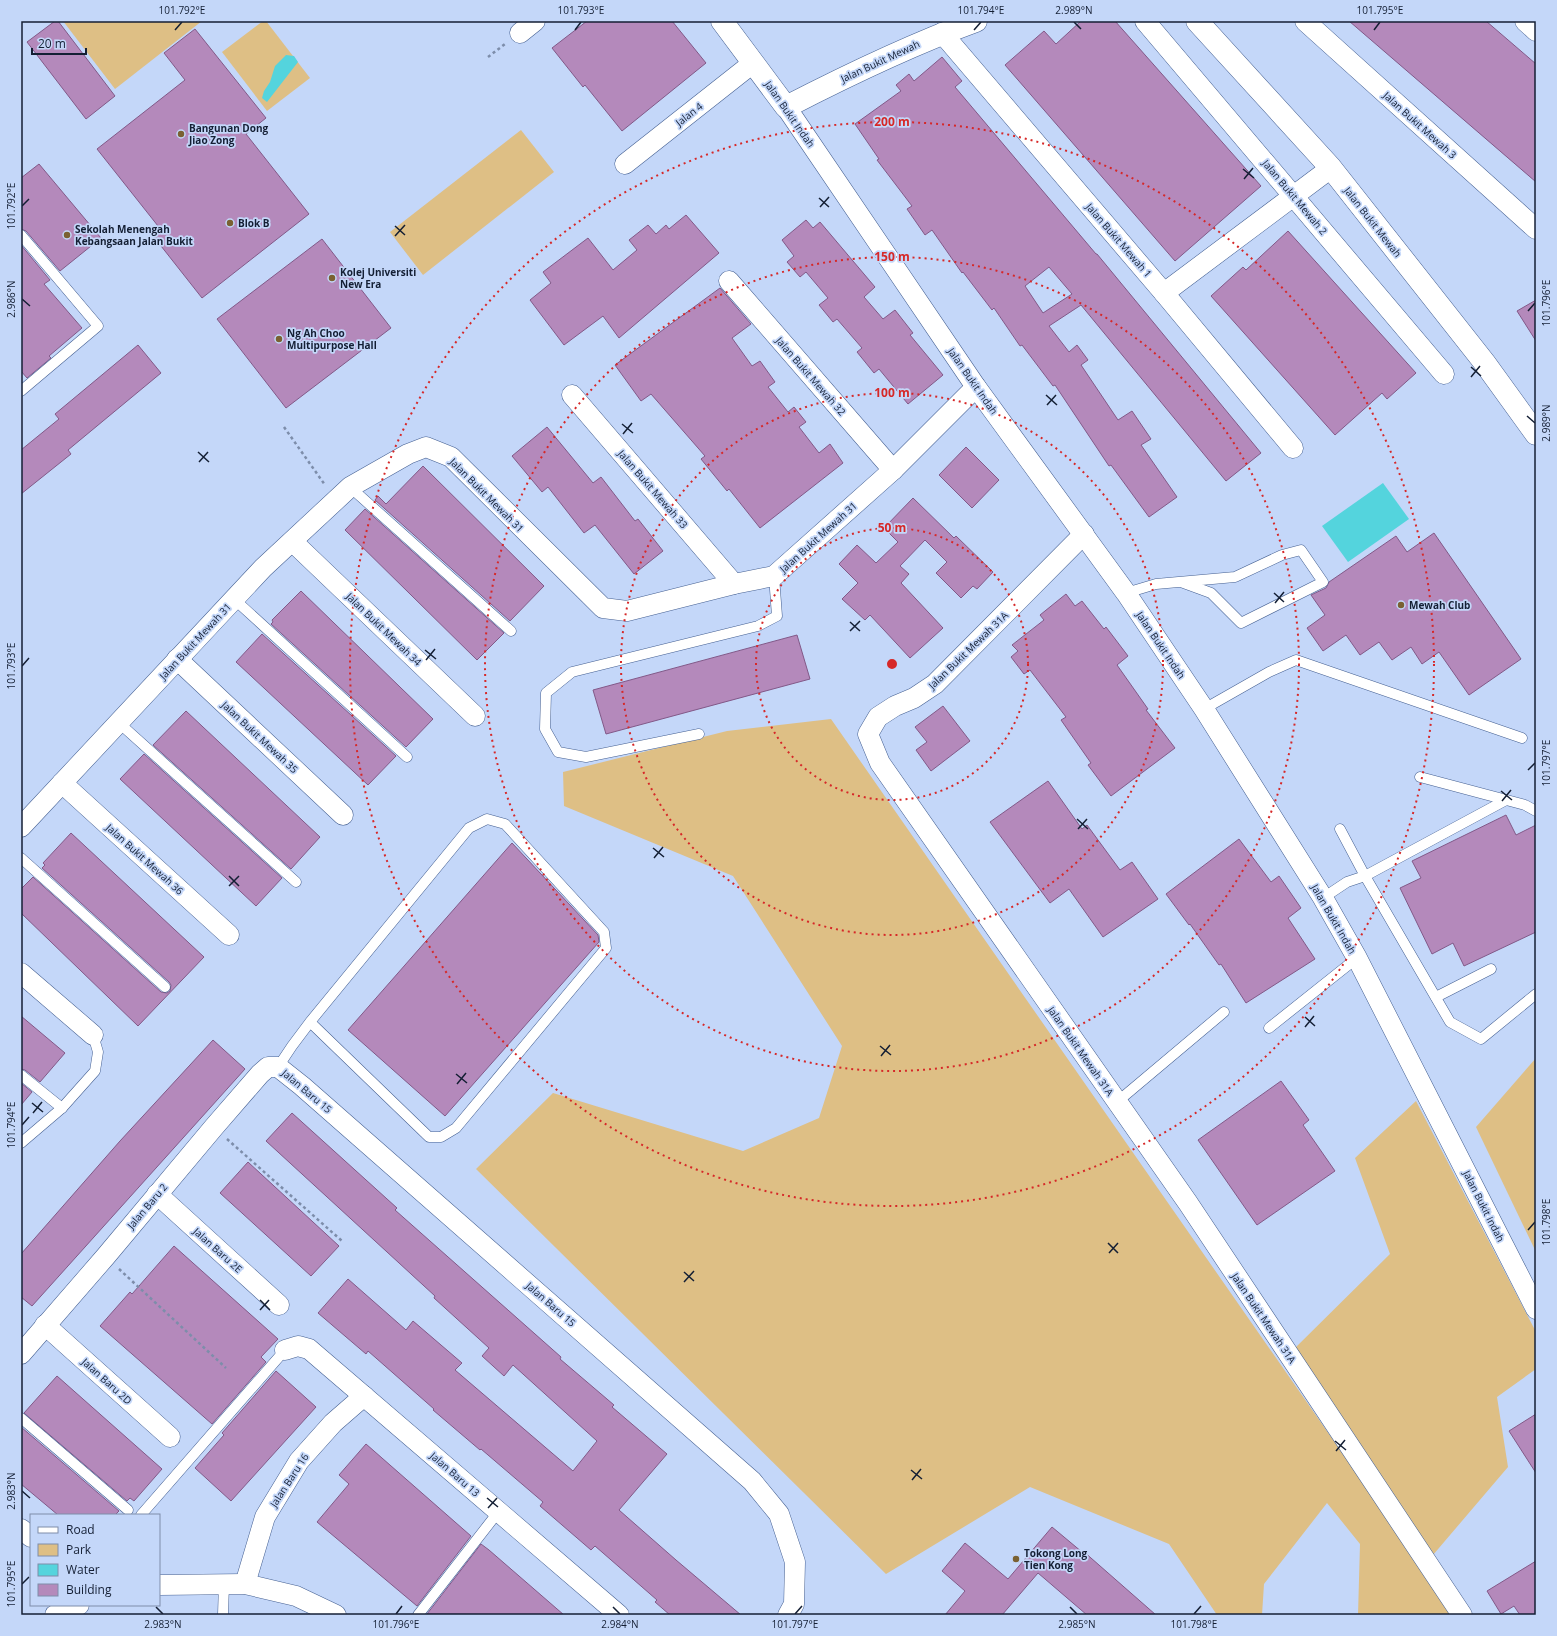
<svg xmlns="http://www.w3.org/2000/svg" width="1557" height="1636" font-family="'Open Sans',sans-serif">
<style>
.green{fill:#debf85}
.water{fill:#54d4dd}
.building{fill:#b489bb;stroke:#825988;fill-rule:evenodd}
.lines{fill:none;stroke-linecap:round;stroke-linejoin:round}
.service-casing{stroke:#456092;stroke-width:11}
.minor-casing{stroke:#456092;stroke-width:21}
.tertiary-casing{stroke:#456092;stroke-width:23}
.path{stroke:#7d8daa;stroke-width:2.5;stroke-dasharray:3 3;stroke-linecap:butt}
.service{stroke:#fff;stroke-width:10}
.minor{stroke:#fff;stroke-width:20}
.tertiary{stroke:#fff;stroke-width:22}
.ticks{fill:none;stroke:#141f34;stroke-width:1.5}
.ring{fill:none;stroke:#d62828;stroke-width:2;stroke-dasharray:2 4}
.poi-dot{fill:#7a6132;stroke:#c4d7f9;stroke-width:1.5}
.labels{text-anchor:middle;stroke-width:3.5;stroke-linejoin:round;paint-order:stroke}
.street-label{font-size:10px;fill:#141f34;stroke:#c4d7f9}
.poi-label{font-size:10px;font-weight:bold;fill:#141f34;stroke:#c4d7f9;text-anchor:start}
.centre{fill:#d62828;stroke:#c4d7f9;stroke-width:2}
.ring-label{font-size:12px;text-anchor:middle;font-weight:bold;fill:#d62828;stroke:#c4d7f9;stroke-width:3.5;stroke-linejoin:round;paint-order:stroke}
.neatline{fill:none;stroke:#141f34;stroke-width:1.5}
.ticks-label{font-size:10px;text-anchor:middle;fill:#141f34}
</style>
<rect width="100%" height="100%" fill="#c4d7f9"/>
<g class="green">
<path d="M 63,21 L 202,21 L 115,89 Z"/>
<path d="M 263,21 L 266,21 L 310,78 L 267,111 L 222,52 Z"/>
<path d="M 521,130 L 554,172 L 423,275 L 390,232 Z"/>
<path d="M 831,719 L 1455,1615 L 1358,1615 L 1360,1544 L 1327,1503 L 1264,1584 L 1262,1615 L 1217,1615 L 1169,1544 L 1030,1487 L 886,1574 L 476,1169 L 553,1093 L 743,1151 L 819,1118 L 842,1046 L 733,876 L 564,806 L 563,772 L 727,731 Z"/>
<path d="M 1536,1058 L 1536,1252 L 1476,1127 Z"/>
<path d="M 1416,1101 L 1536,1332 L 1536,1369 L 1497,1397 L 1508,1467 L 1433,1555 L 1295,1348 L 1390,1254 L 1355,1158 Z"/>
</g>
<g class="water">
<path d="M 286,55 L 294,56 L 298,62 L 267,102 L 262,98 L 264,91 L 270,82 L 275,66 Z"/>
<path d="M 1383,483 L 1409,519 L 1348,562 L 1322,526 Z"/>
</g>
<g class="building">
<path d="M 55,21 L 58,21 L 115,96 L 86,119 L 27,42 Z"/>
<path d="M 587,21 L 672,21 L 706,63 L 622,131 L 585,85 L 583,87 L 552,48 Z"/>
<path d="M 1081,21 L 1115,21 L 1261,186 L 1175,261 L 1005,65 L 1044,31 L 1056,44 Z"/>
<path d="M 1349,21 L 1486,21 L 1536,64 L 1536,182 Z"/>
<path d="M 195,29 L 266,118 L 246,134 L 309,214 L 202,298 L 150,232 L 158,226 L 97,149 L 185,80 L 164,53 Z"/>
<path d="M 942,57 L 962,81 L 955,87 L 1096,254 L 1097,254 L 1261,453 L 1226,481 L 1081,305 L 1049,326 L 1069,352 L 1077,345 L 1088,360 L 1081,365 L 1118,420 L 1132,411 L 1151,439 L 1141,445 L 1177,497 L 1149,517 L 1111,465 L 1109,466 L 1055,385 L 1053,386 L 1022,345 L 1020,346 L 994,308 L 992,310 L 963,272 L 962,273 L 932,230 L 925,235 L 907,209 L 912,206 L 877,160 L 879,159 L 855,124 L 901,91 L 896,85 L 909,74 L 914,81 ZM 1049,267 L 1072,294 L 1043,313 L 1025,286 Z"/>
<path d="M 39,164 L 101,238 L 60,271 L 26,231 L 21,229 L 21,178 Z"/>
<path d="M 686,215 L 719,253 L 619,338 L 603,316 L 564,345 L 530,300 L 551,283 L 543,272 L 588,238 L 613,270 L 637,250 L 629,240 L 648,225 L 656,234 L 666,225 L 669,229 Z"/>
<path d="M 806,220 L 813,228 L 820,222 L 875,287 L 864,297 L 883,319 L 895,310 L 913,333 L 910,335 L 943,375 L 908,404 L 879,369 L 874,373 L 857,352 L 862,348 L 837,319 L 833,322 L 819,305 L 828,298 L 806,272 L 800,277 L 787,262 L 794,256 L 782,240 Z"/>
<path d="M 1288,231 L 1416,373 L 1387,399 L 1382,393 L 1335,435 L 1211,296 L 1243,267 L 1246,270 Z"/>
<path d="M 322,239 L 391,328 L 286,408 L 217,319 Z"/>
<path d="M 21,245 L 50,280 L 44,284 L 82,328 L 49,356 L 51,358 L 27,378 L 21,371 Z"/>
<path d="M 720,288 L 751,324 L 732,338 L 752,366 L 760,361 L 775,382 L 768,387 L 788,412 L 794,407 L 806,422 L 799,427 L 819,453 L 830,444 L 843,463 L 760,528 L 729,489 L 727,491 L 701,459 L 705,456 L 651,394 L 641,401 L 615,365 Z"/>
<path d="M 1536,300 L 1536,341 L 1517,311 Z"/>
<path d="M 138,345 L 161,373 L 68,450 L 71,454 L 21,494 L 21,450 L 59,419 L 55,414 Z"/>
<path d="M 547,427 L 593,483 L 601,477 L 635,521 L 638,519 L 663,551 L 634,574 L 595,525 L 584,533 L 548,487 L 542,492 L 512,456 Z"/>
<path d="M 966,447 L 999,480 L 972,508 L 939,475 Z"/>
<path d="M 423,466 L 544,586 L 510,621 L 375,500 L 378,496 L 386,504 Z"/>
<path d="M 913,498 L 954,538 L 956,536 L 993,572 L 977,589 L 973,586 L 961,598 L 936,573 L 947,562 L 925,540 L 900,566 L 909,574 L 901,583 L 943,628 L 910,658 L 870,615 L 865,620 L 842,599 L 858,583 L 839,564 L 857,545 L 876,563 L 898,542 L 884,528 Z"/>
<path d="M 365,509 L 504,633 L 477,660 L 345,530 Z"/>
<path d="M 1434,533 L 1521,659 L 1469,695 L 1439,652 L 1422,664 L 1411,647 L 1392,660 L 1379,642 L 1360,655 L 1346,635 L 1323,651 L 1307,628 L 1325,615 L 1311,595 L 1326,588 L 1329,582 L 1396,536 L 1407,552 Z"/>
<path d="M 301,591 L 433,719 L 406,747 L 271,624 L 273,622 L 272,620 Z"/>
<path d="M 1066,594 L 1075,606 L 1082,601 L 1104,629 L 1106,627 L 1128,656 L 1117,665 L 1148,709 L 1146,710 L 1175,748 L 1111,796 L 1088,765 L 1091,763 L 1061,720 L 1066,717 L 1030,670 L 1024,674 L 1011,657 L 1018,651 L 1012,645 L 1044,620 L 1040,615 Z"/>
<path d="M 262,634 L 396,756 L 368,785 L 236,662 Z"/>
<path d="M 797,635 L 810,679 L 606,734 L 593,690 Z"/>
<path d="M 943,706 L 970,741 L 931,771 L 916,750 L 927,742 L 915,727 Z"/>
<path d="M 186,711 L 320,837 L 291,869 L 153,745 Z"/>
<path d="M 144,754 L 282,878 L 256,906 L 120,779 Z"/>
<path d="M 1048,781 L 1082,829 L 1087,825 L 1120,870 L 1132,862 L 1158,899 L 1103,937 L 1069,889 L 1050,903 L 990,822 Z"/>
<path d="M 1506,815 L 1516,835 L 1536,825 L 1536,932 L 1464,966 L 1453,943 L 1432,954 L 1400,888 L 1421,878 L 1412,861 Z"/>
<path d="M 71,833 L 204,957 L 138,1026 L 21,913 L 21,889 L 33,877 L 161,992 L 167,993 L 170,991 L 171,985 L 169,982 L 42,868 L 45,865 L 43,863 Z"/>
<path d="M 1239,839 L 1271,882 L 1279,876 L 1301,908 L 1288,918 L 1315,959 L 1246,1003 L 1221,964 L 1219,965 L 1190,924 L 1189,925 L 1166,894 Z"/>
<path d="M 512,843 L 598,935 L 599,942 L 445,1116 L 348,1030 Z"/>
<path d="M 21,1016 L 65,1053 L 40,1082 L 25,1070 L 21,1069 Z"/>
<path d="M 213,1040 L 245,1069 L 32,1306 L 21,1297 L 21,1254 L 120,1141 Z"/>
<path d="M 1281,1081 L 1309,1120 L 1303,1125 L 1335,1171 L 1257,1225 L 1198,1140 Z"/>
<path d="M 21,1083 L 32,1092 L 21,1105 Z"/>
<path d="M 292,1113 L 397,1208 L 395,1210 L 561,1357 L 560,1359 L 614,1405 L 612,1407 L 667,1454 L 619,1510 L 676,1560 L 741,1615 L 670,1615 L 655,1602 L 657,1600 L 595,1546 L 591,1550 L 540,1506 L 543,1502 L 481,1449 L 480,1450 L 433,1410 L 434,1409 L 368,1351 L 366,1354 L 318,1313 L 348,1279 L 406,1330 L 413,1321 L 462,1363 L 455,1370 L 573,1471 L 597,1441 L 513,1365 L 504,1376 L 482,1356 L 489,1348 L 434,1298 L 435,1296 L 266,1141 Z"/>
<path d="M 248,1162 L 339,1246 L 311,1276 L 220,1193 Z"/>
<path d="M 174,1246 L 278,1339 L 261,1357 L 266,1362 L 212,1424 L 100,1326 L 130,1292 L 132,1294 Z"/>
<path d="M 276,1371 L 316,1407 L 231,1501 L 195,1468 L 224,1435 L 222,1433 Z"/>
<path d="M 57,1376 L 162,1469 L 134,1501 L 130,1498 L 127,1501 L 24,1413 Z"/>
<path d="M 1536,1414 L 1536,1473 L 1509,1431 Z"/>
<path d="M 21,1427 L 119,1511 L 115,1515 L 58,1515 L 21,1484 Z"/>
<path d="M 366,1444 L 471,1536 L 417,1606 L 317,1522 L 349,1484 L 339,1475 Z"/>
<path d="M 1052,1527 L 1082,1552 L 1083,1551 L 1156,1615 L 1087,1615 L 1038,1573 L 1002,1615 L 945,1615 L 965,1591 L 942,1571 L 965,1543 L 1008,1579 Z"/>
<path d="M 481,1544 L 489,1550 L 564,1615 L 427,1614 Z"/>
<path d="M 1536,1561 L 1536,1615 L 1520,1615 L 1514,1606 L 1501,1614 L 1487,1591 Z"/>
</g>
<g class="lines">
<g class="service-casing">
<g id="service">
<path d="M 21,235 L 98,326 L 21,391"/>
<path d="M 350,487 L 511,631"/>
<path d="M 1126,593 L 1156,584 L 1235,577 L 1282,555 L 1301,550 L 1323,582 L 1241,623 L 1211,593 L 1181,582"/>
<path d="M 234,599 L 407,757"/>
<path d="M 1204,709 L 1269,672 L 1296,660 L 1522,738"/>
<path d="M 118,722 L 296,882"/>
<path d="M 699,734 L 586,757 L 558,752 L 545,729 L 546,693 L 572,672 L 758,626 L 777,616 L 774,576"/>
<path d="M 1420,777 L 1525,805 L 1536,811"/>
<path d="M 1340,829 L 1365,876 L 1450,1022 L 1481,1039 L 1536,994"/>
<path d="M 21,858 L 165,987"/>
<path d="M 1323,898 L 1347,882 L 1365,876 L 1506,800"/>
<path d="M 1436,997 L 1491,969"/>
<path d="M 1269,1028 L 1357,958"/>
<path d="M 278,1067 L 292,1046 L 310,1022 L 469,828 L 487,819 L 505,824 L 604,932 L 606,948 L 456,1128 L 441,1137 L 429,1137 L 310,1022"/>
<path d="M 21,1075 L 62,1108"/>
<path d="M 1117,1102 L 1224,1012"/>
<path d="M 21,1143 L 62,1108 L 95,1071 L 98,1052 L 93,1035"/>
<path d="M 21,1418 L 128,1510"/>
<path d="M 141,1515 L 285,1350"/>
<path d="M 223,1615 L 224,1583"/>
<path d="M 418,1615 L 499,1511"/>
</g>
</g>
<g class="minor-casing">
<g id="minor">
<path d="M 1145,21 L 1444,374"/>
<path d="M 1305,21 L 1536,229"/>
<path d="M 1525,21 L 1536,31"/>
<path d="M 520,33 L 535,21"/>
<path d="M 942,33 L 1164,293 L 1293,448"/>
<path d="M 786,107 L 976,387 L 1126,593 L 1204,709 L 1323,898 L 1357,958 L 1536,1309"/>
<path d="M 625,164 L 753,63"/>
<path d="M 729,281 L 893,470"/>
<path d="M 1164,293 L 1331,168"/>
<path d="M 572,395 L 734,584"/>
<path d="M 1084,534 L 935,684 L 914,698 L 895,706 L 878,717 L 868,734 L 880,763 L 1188,1203 L 1462,1615"/>
<path d="M 293,542 L 475,716"/>
<path d="M 177,659 L 343,815"/>
<path d="M 62,783 L 229,935"/>
<path d="M 21,827 L 263,568 L 350,487 L 408,454 L 426,447 L 451,457 L 603,608 L 627,611 L 734,584 L 774,576 L 893,470 L 976,387"/>
<path d="M 21,973 L 93,1035"/>
<path d="M 157,1194 L 279,1305"/>
<path d="M 45,1325 L 170,1437"/>
<path d="M 285,1350 L 298,1346 L 309,1349 L 619,1615"/>
<path d="M 21,1354 L 106,1256 L 214,1127 L 260,1074 L 268,1067 L 278,1067 L 302,1086 L 752,1481 L 779,1514 L 795,1562 L 794,1604 L 788,1615"/>
<path d="M 21,1529 L 31,1537"/>
<path d="M 245,1584 L 265,1517 L 299,1461 L 333,1423 L 364,1396"/>
<path d="M 159,1585 L 245,1584 L 296,1596 L 336,1615"/>
<path d="M 55,1615 L 79,1605"/>
</g>
</g>
<g class="tertiary-casing">
<g id="tertiary">
<path d="M 722,21 L 786,107 C 848,75 910,45 976,21"/>
<path d="M 1197,21 L 1331,168 L 1484,362 L 1536,434"/>
</g>
</g>
<g class="path">
<path d="M 488,57 L 505,44"/>
<path d="M 284,427 L 325,485"/>
<path d="M 227,1139 L 342,1241"/>
<path d="M 119,1269 L 226,1368"/>
</g>
<use href="#service" class="service"/>
<use href="#minor" class="minor"/>
<use href="#tertiary" class="tertiary"/>
</g>
<path class="ticks" d="M 1074,22 L 1081,29M 175,30 L 182,22M 575,30 L 581,22M 974,30 L 981,22M 1374,30 L 1380,22M 1243,169 L 1254,178M 1244,179 L 1253,168M 819,198 L 829,207M 22,206 L 29,199M 820,207 L 829,197M 395,226 L 405,235M 395,236 L 405,225M 22,299 L 30,306M 1528,311 L 1535,303M 1471,367 L 1481,376M 1471,377 L 1480,366M 1046,395 L 1057,405M 1047,405 L 1056,395M 1527,416 L 1535,423M 622,424 L 633,433M 623,434 L 632,423M 198,452 L 209,462M 199,462 L 208,452M 1274,593 L 1284,602M 1275,603 L 1284,592M 850,622 L 860,631M 850,631 L 860,621M 425,650 L 436,659M 426,660 L 435,649M 22,666 L 29,658M 1528,770 L 1535,763M 1501,791 L 1512,800M 1502,801 L 1511,790M 1077,819 L 1088,829M 1078,829 L 1087,819M 653,848 L 664,857M 654,858 L 663,847M 229,876 L 239,886M 229,886 L 239,876M 1305,1017 L 1315,1026M 1305,1027 L 1314,1016M 880,1046 L 891,1055M 881,1056 L 890,1045M 456,1074 L 467,1083M 457,1084 L 466,1073M 32,1103 L 43,1112M 33,1113 L 42,1102M 22,1125 L 29,1117M 1528,1230 L 1535,1222M 1108,1243 L 1118,1253M 1109,1253 L 1118,1243M 684,1272 L 694,1281M 684,1282 L 694,1271M 260,1300 L 270,1310M 260,1310 L 269,1300M 1335,1441 L 1346,1450M 1336,1451 L 1345,1440M 911,1470 L 922,1479M 912,1480 L 921,1469M 22,1491 L 30,1498M 487,1498 L 498,1507M 488,1508 L 497,1498M 22,1584 L 29,1577M 156,1607 L 163,1614M 613,1607 L 620,1614M 1070,1607 L 1077,1614M 396,1614 L 402,1606M 795,1614 L 802,1606M 1194,1614 L 1201,1606"/>
<g class="ring">
<circle cx="892" cy="664" r="136"/>
<circle cx="892" cy="664" r="271"/>
<circle cx="892" cy="664" r="407"/>
<circle cx="892" cy="664" r="542"/>
</g>
<g class="poi-dot">
<circle cx="181" cy="134" r="4"/>
<circle cx="230" cy="223" r="4"/>
<circle cx="67" cy="235" r="4"/>
<circle cx="332" cy="278" r="4"/>
<circle cx="279" cy="339" r="4"/>
<circle cx="1401" cy="605" r="4"/>
<circle cx="1016" cy="1559" r="4"/>
</g>
<g class="labels">
<g class="street-label">
<text transform="translate(880 61) rotate(-25)" y="4">Jalan Bukit Mewah</text>
<text transform="translate(689 114) rotate(-38)" y="4">Jalan 4</text>
<text transform="translate(790 114) rotate(55)" y="4">Jalan Bukit Indah</text>
<text transform="translate(1420 125) rotate(42)" y="4">Jalan Bukit Mewah 3</text>
<text transform="translate(1295 197) rotate(50)" y="4">Jalan Bukit Mewah 2</text>
<text transform="translate(1373 222) rotate(52)" y="4">Jalan Bukit Mewah</text>
<text transform="translate(1119 240) rotate(49)" y="4">Jalan Bukit Mewah 1</text>
<text transform="translate(811 376) rotate(49)" y="4">Jalan Bukit Mewah 32</text>
<text transform="translate(973 381) rotate(55)" y="4">Jalan Bukit Indah</text>
<text transform="translate(653 489) rotate(49)" y="4">Jalan Bukit Mewah 33</text>
<text transform="translate(487 495) rotate(45)" y="4">Jalan Bukit Mewah 31</text>
<text transform="translate(818 537) rotate(-42)" y="4">Jalan Bukit Mewah 31</text>
<text transform="translate(384 629) rotate(44)" y="4">Jalan Bukit Mewah 34</text>
<text transform="translate(195 641) rotate(-47)" y="4">Jalan Bukit Mewah 31</text>
<text transform="translate(1161 645) rotate(56)" y="4">Jalan Bukit Indah</text>
<text transform="translate(968 650) rotate(-44)" y="4">Jalan Bukit Mewah 31A</text>
<text transform="translate(260 737) rotate(43)" y="4">Jalan Bukit Mewah 35</text>
<text transform="translate(145 859) rotate(42)" y="4">Jalan Bukit Mewah 36</text>
<text transform="translate(1334 919) rotate(60)" y="4">Jalan Bukit Indah</text>
<text transform="translate(1081 1051) rotate(55)" y="4">Jalan Bukit Mewah 31A</text>
<text transform="translate(307 1091) rotate(40)" y="4">Jalan Baru 15</text>
<text transform="translate(147 1206) rotate(-50)" y="4">Jalan Baru 2</text>
<text transform="translate(1484 1206) rotate(63)" y="4">Jalan Bukit Indah</text>
<text transform="translate(218 1250) rotate(42)" y="4">Jalan Baru 2E</text>
<text transform="translate(551 1304) rotate(41)" y="4">Jalan Baru 15</text>
<text transform="translate(1264 1318) rotate(56)" y="4">Jalan Bukit Mewah 31A</text>
<text transform="translate(107 1381) rotate(42)" y="4">Jalan Baru 2D</text>
<text transform="translate(455 1474) rotate(41)" y="4">Jalan Baru 13</text>
<text transform="translate(289 1480) rotate(-57)" y="4">Jalan Baru 16</text>
</g>
<g class="poi-label">
<text x="189" y="132">Bangunan Dong<tspan x="189" dy="12">Jiao Zong</tspan></text>
<text x="238" y="227">Blok B</text>
<text x="75" y="233">Sekolah Menengah<tspan x="75" dy="12">Kebangsaan Jalan Bukit</tspan></text>
<text x="340" y="276">Kolej Universiti<tspan x="340" dy="12">New Era</tspan></text>
<text x="287" y="337">Ng Ah Choo<tspan x="287" dy="12">Multipurpose Hall</tspan></text>
<text x="1409" y="609">Mewah Club</text>
<text x="1024" y="1557">Tokong Long<tspan x="1024" dy="12">Tien Kong</tspan></text>
</g>
</g>
<circle cx="892" cy="664" r="6" class="centre"/>
<g class="ring-label">
<text x="892" y="126">200 m</text>
<text x="892" y="261">150 m</text>
<text x="892" y="397">100 m</text>
<text x="892" y="532">50 m</text>
</g>
<rect width="1557" height="1636" fill="none" stroke="#c4d7f9" stroke-width="44"/>
<rect x="30" y="1514" width="130" height="92" fill="#c4d7f9" stroke="#7e8daa"/>
<rect x="38" y="1527" width="20" height="6" fill="#ffffff" stroke="#7e8daa"/>
<text x="66" y="1534" font-size="12" fill="#141f34">Road</text>
<rect x="38" y="1544" width="20" height="12" fill="#debf85" stroke="#7e8daa"/>
<text x="66" y="1554" font-size="12" fill="#141f34">Park</text>
<rect x="38" y="1564" width="20" height="12" fill="#54d4dd" stroke="#7e8daa"/>
<text x="66" y="1574" font-size="12" fill="#141f34">Water</text>
<rect x="38" y="1584" width="20" height="12" fill="#b489bb" stroke="#7e8daa"/>
<text x="66" y="1594" font-size="12" fill="#141f34">Building</text>
<path d="M32 48v6h54v-6" fill="none" stroke="#141f34" stroke-width="2"/>
<text x="38" y="48" font-size="12" fill="#141f34" stroke="#c4d7f9" stroke-width="3" paint-order="stroke">20 m</text>
<rect x="22" y="22" width="1513" height="1592" class="neatline"/>
<g class="ticks-label">
<text x="182" y="14">101.792°E</text>
<text x="581" y="14">101.793°E</text>
<text x="981" y="14">101.794°E</text>
<text x="1074" y="14">2.989°N</text>
<text x="1380" y="14">101.795°E</text>
<text transform="translate(11 206) rotate(-90)" y="4">101.792°E</text>
<text transform="translate(11 299) rotate(-90)" y="4">2.986°N</text>
<text transform="translate(1546 303) rotate(-90)" y="4">101.796°E</text>
<text transform="translate(1546 423) rotate(-90)" y="4">2.989°N</text>
<text transform="translate(11 666) rotate(-90)" y="4">101.793°E</text>
<text transform="translate(1546 763) rotate(-90)" y="4">101.797°E</text>
<text transform="translate(11 1125) rotate(-90)" y="4">101.794°E</text>
<text transform="translate(1546 1222) rotate(-90)" y="4">101.798°E</text>
<text transform="translate(11 1491) rotate(-90)" y="4">2.983°N</text>
<text transform="translate(11 1584) rotate(-90)" y="4">101.795°E</text>
<text x="163" y="1628">2.983°N</text>
<text x="396" y="1628">101.796°E</text>
<text x="620" y="1628">2.984°N</text>
<text x="795" y="1628">101.797°E</text>
<text x="1077" y="1628">2.985°N</text>
<text x="1194" y="1628">101.798°E</text>
</g>
</svg>
